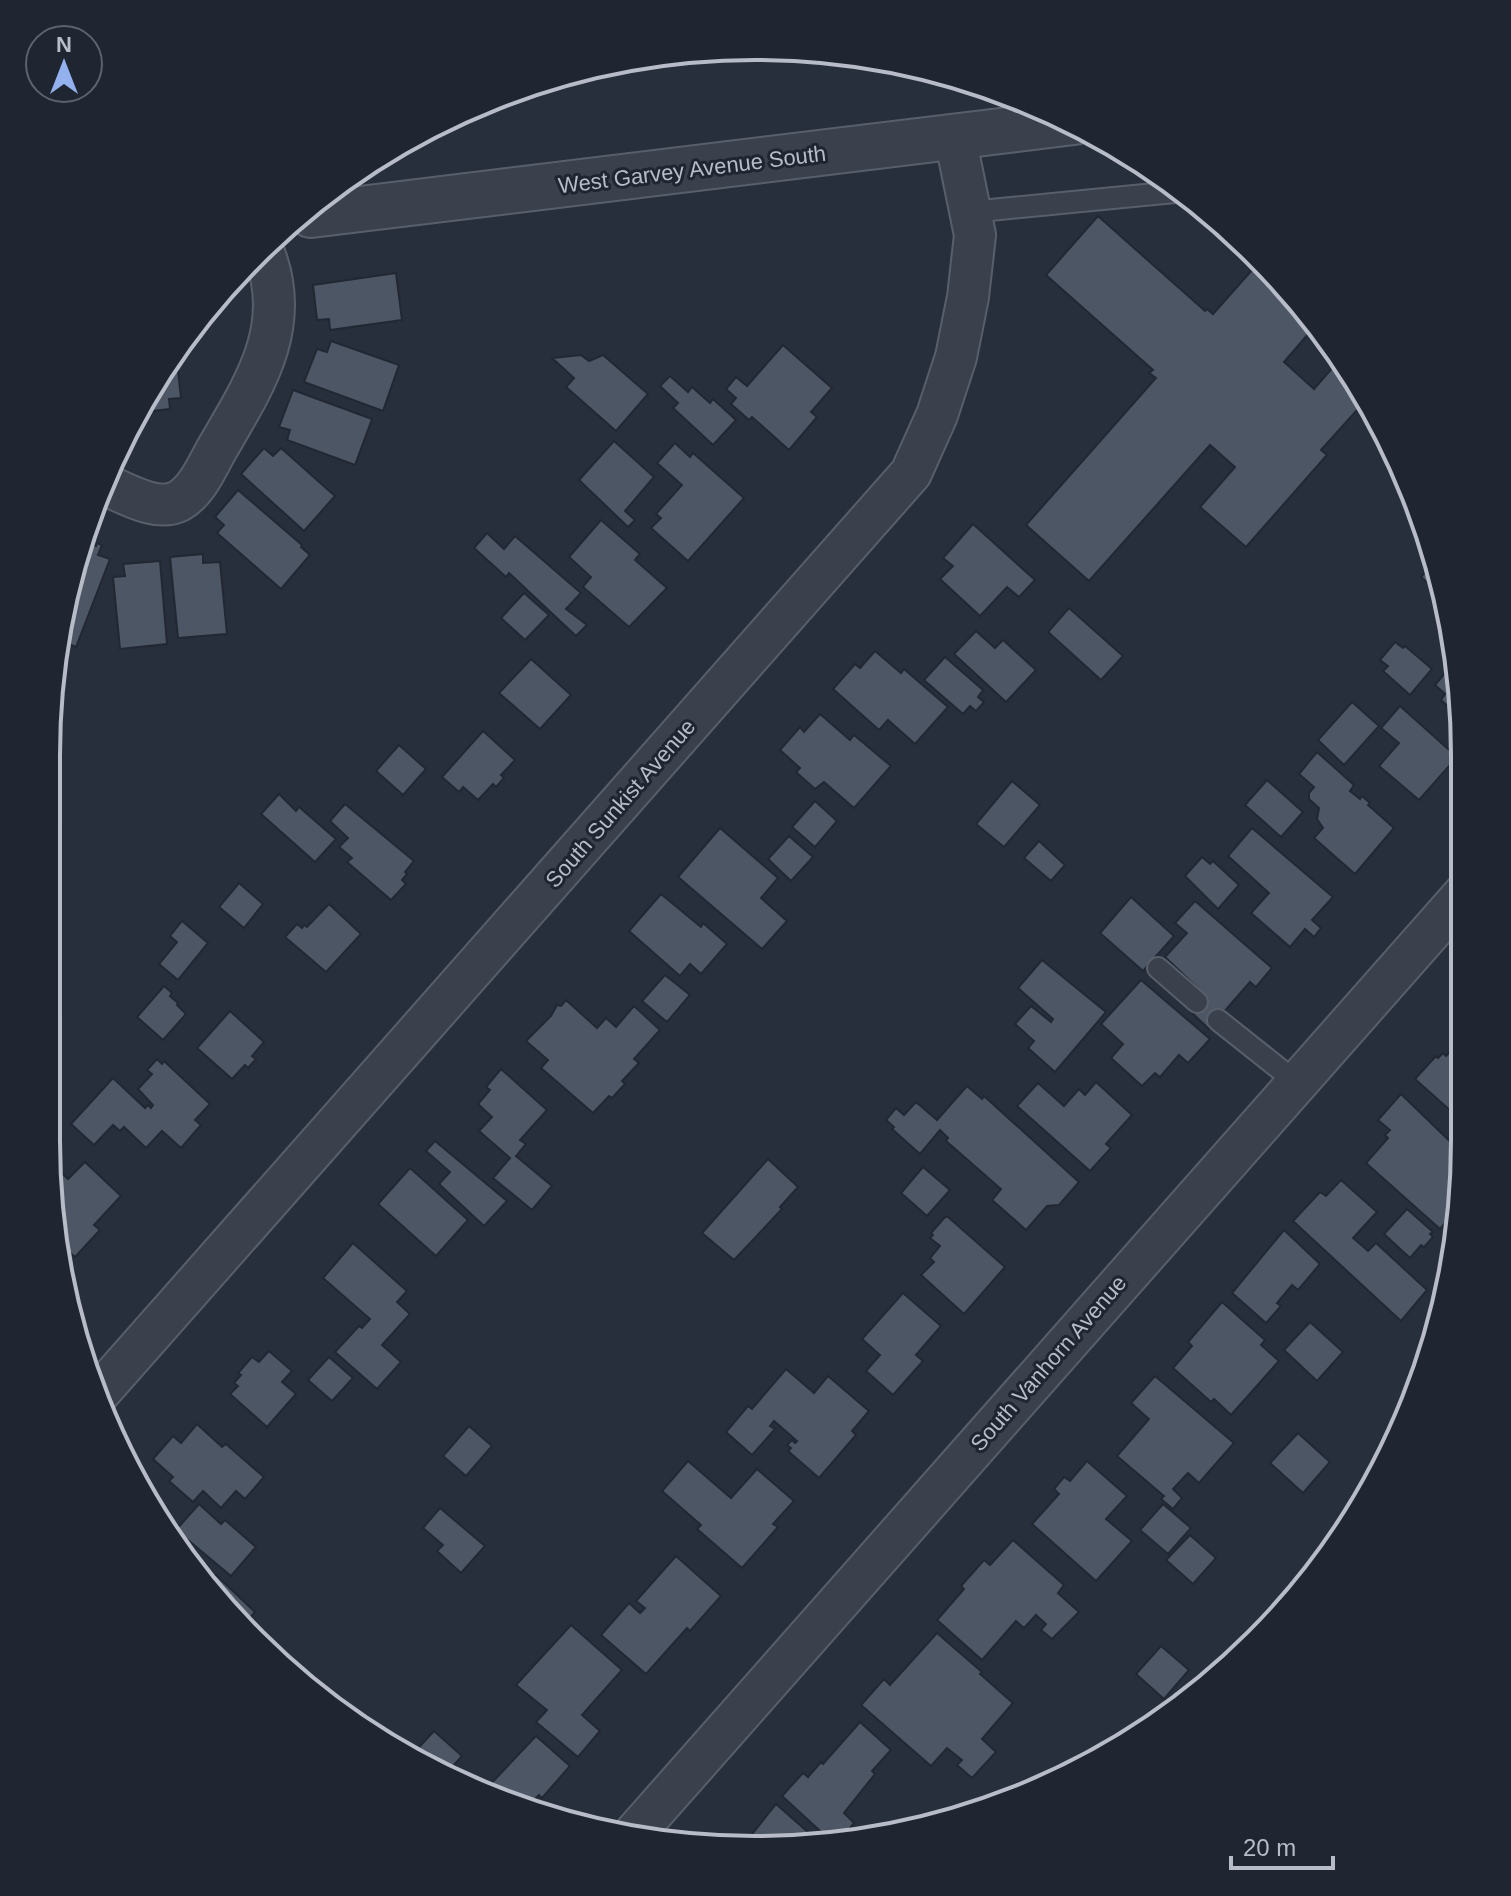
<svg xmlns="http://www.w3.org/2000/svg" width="1511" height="1896" font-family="Arial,sans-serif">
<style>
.building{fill:#4d5665;stroke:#212834;stroke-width:2}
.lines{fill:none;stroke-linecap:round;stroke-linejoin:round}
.service-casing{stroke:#585f6b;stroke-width:24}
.minor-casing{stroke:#585f6b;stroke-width:44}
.tertiary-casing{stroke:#585f6b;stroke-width:48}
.service{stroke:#3a414d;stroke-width:20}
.minor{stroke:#3a414d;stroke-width:40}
.tertiary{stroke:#3a414d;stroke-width:44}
.labels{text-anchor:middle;stroke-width:6;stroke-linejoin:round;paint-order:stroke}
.street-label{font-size:22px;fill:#b7bcc8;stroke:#1f2632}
.rim{fill:none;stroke:#b7bcc8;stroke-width:4}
</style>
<rect width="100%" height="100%" fill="#272f3d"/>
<g class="building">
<path d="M 1098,216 L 1205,311 L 1207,309 L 1213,314 L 1260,261 L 1289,288 L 1316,325 L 1284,362 L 1314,389 L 1340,359 L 1368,398 L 1321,450 L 1327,455 L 1246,547 L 1200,507 L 1235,467 L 1210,445 L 1089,581 L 1026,525 L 1156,378 L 1149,373 L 1153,370 L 1046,275 Z"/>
<path d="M 396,273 L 402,320 L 330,330 L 329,319 L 317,320 L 313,285 Z"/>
<path d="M 201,317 L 203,335 L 193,336 L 194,347 L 178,349 Z"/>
<path d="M 331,341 L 399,365 L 383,411 L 304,382 L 317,349 L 327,352 Z"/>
<path d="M 783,345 L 832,388 L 811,412 L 817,417 L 789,450 L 752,417 L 749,420 L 731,404 L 736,398 L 726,389 L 736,377 L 747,386 Z"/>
<path d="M 581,355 L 589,361 L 603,355 L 648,394 L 616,431 L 566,387 L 574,378 L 552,358 Z"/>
<path d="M 177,361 L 181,398 L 169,399 L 170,409 L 135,413 L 141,400 L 169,362 Z"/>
<path d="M 670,376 L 688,392 L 692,387 L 710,403 L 713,399 L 736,420 L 713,445 L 673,408 L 678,403 L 660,386 Z"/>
<path d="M 293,390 L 372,419 L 355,465 L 287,440 L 290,430 L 279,427 Z"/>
<path d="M 614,441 L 654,477 L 625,511 L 635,520 L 628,527 L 579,480 Z"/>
<path d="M 675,443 L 690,457 L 693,453 L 744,498 L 688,561 L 651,528 L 661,518 L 656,514 L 682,485 L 657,463 Z"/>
<path d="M 264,448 L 273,456 L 281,448 L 335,496 L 304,531 L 241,474 Z"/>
<path d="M 238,490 L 302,545 L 301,547 L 310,555 L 281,589 L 217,533 L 224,525 L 215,517 Z"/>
<path d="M 601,520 L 640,554 L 635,560 L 667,588 L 629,627 L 583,587 L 591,577 L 569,557 Z"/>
<path d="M 973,524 L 1035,580 L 1019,597 L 1007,587 L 980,616 L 940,579 L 953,566 L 943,558 Z"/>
<path d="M 487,533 L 504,549 L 515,536 L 581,593 L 566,609 L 587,625 L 576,636 L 509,573 L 506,577 L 474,548 Z"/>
<path d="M 81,541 L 96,546 L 97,543 L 102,545 L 98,555 L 110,559 L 76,647 L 61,641 Z"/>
<path d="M 203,554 L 203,563 L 220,562 L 227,634 L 178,638 L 170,557 Z"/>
<path d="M 1436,560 L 1441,571 L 1445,599 L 1421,577 Z"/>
<path d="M 160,561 L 167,644 L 120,649 L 113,577 L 125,576 L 123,564 Z"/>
<path d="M 524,593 L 549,615 L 525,640 L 501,618 Z"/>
<path d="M 1069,608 L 1123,656 L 1101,680 L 1048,632 Z"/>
<path d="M 976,631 L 995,648 L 1003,640 L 1036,670 L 1006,702 L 954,654 Z"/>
<path d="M 1395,642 L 1403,648 L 1405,646 L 1432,669 L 1410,695 L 1383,671 L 1388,666 L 1380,660 Z"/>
<path d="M 875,651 L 901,673 L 904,669 L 948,707 L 915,744 L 888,720 L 879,730 L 833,689 L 855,664 L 860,668 Z"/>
<path d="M 945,657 L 983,690 L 978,697 L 984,702 L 976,711 L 970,706 L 963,714 L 924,680 Z"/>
<path d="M 531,659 L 571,695 L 540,729 L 499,693 Z"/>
<path d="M 1455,661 L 1463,709 L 1463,720 L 1441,700 L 1445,694 L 1435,685 Z"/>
<path d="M 1352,702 L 1379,726 L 1344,765 L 1318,740 Z"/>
<path d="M 1400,706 L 1457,757 L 1419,800 L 1379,766 L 1399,743 L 1381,728 Z"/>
<path d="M 820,714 L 850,740 L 854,735 L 891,766 L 854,808 L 824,782 L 815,789 L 796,772 L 800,768 L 780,750 L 800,727 L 804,732 Z"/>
<path d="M 483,731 L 515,760 L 501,775 L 504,778 L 496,787 L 493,784 L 478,800 L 463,787 L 459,792 L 442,777 Z"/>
<path d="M 399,745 L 426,769 L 403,795 L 376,771 Z"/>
<path d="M 1317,752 L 1354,785 L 1350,791 L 1360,799 L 1362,796 L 1370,803 L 1368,805 L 1394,828 L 1355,874 L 1314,838 L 1323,828 L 1317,819 L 1319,808 L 1309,799 L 1309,793 L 1314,787 L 1299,774 Z"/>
<path d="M 1267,780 L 1303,812 L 1281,837 L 1245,805 Z"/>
<path d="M 1012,781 L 1040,805 L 1004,847 L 976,824 Z"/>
<path d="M 279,794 L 296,811 L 299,807 L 336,839 L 315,862 L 261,814 Z"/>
<path d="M 815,801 L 837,821 L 815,847 L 792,827 Z"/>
<path d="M 345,804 L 414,861 L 405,872 L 407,874 L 402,880 L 406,884 L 391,900 L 347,862 L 352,858 L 339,847 L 348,838 L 330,821 Z"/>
<path d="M 720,828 L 778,878 L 761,898 L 787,921 L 762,949 L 678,877 Z"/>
<path d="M 1252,828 L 1333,897 L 1312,920 L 1321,928 L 1314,937 L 1305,929 L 1290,947 L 1251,913 L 1269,893 L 1228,856 Z"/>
<path d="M 789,836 L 813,857 L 791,881 L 768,859 Z"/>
<path d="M 1039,841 L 1065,865 L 1051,881 L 1024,858 Z"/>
<path d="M 1202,857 L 1210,864 L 1213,861 L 1239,885 L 1218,909 L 1185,876 Z"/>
<path d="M 239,883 L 263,904 L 244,928 L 219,907 Z"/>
<path d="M 661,894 L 701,927 L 703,923 L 727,944 L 701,974 L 690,964 L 680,976 L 629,931 Z"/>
<path d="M 1131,897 L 1174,936 L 1143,971 L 1100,933 Z"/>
<path d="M 1195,901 L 1272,968 L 1256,987 L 1250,982 L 1209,1029 L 1190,1011 L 1204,994 L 1165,957 L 1187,933 L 1175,923 Z"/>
<path d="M 329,904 L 361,934 L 326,972 L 285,937 L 297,924 L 302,928 L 304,925 L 307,927 Z"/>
<path d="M 182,921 L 208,943 L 178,980 L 159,964 L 177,942 L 170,936 Z"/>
<path d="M 1042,960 L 1106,1012 L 1055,1072 L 1028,1048 L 1034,1041 L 1015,1024 L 1031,1006 L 1051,1022 L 1053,1019 L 1018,988 Z"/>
<path d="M 665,975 L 690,995 L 667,1022 L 642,1001 Z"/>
<path d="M 1141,980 L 1210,1039 L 1188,1063 L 1179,1055 L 1160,1077 L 1155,1073 L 1142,1086 L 1111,1058 L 1123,1044 L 1101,1024 Z"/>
<path d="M 164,986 L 172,993 L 170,996 L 178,1003 L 177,1005 L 186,1014 L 163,1040 L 137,1017 Z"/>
<path d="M 566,1000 L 597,1028 L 606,1018 L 616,1027 L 634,1006 L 660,1030 L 634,1059 L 639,1063 L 622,1081 L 625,1084 L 612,1098 L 609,1096 L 593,1113 L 541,1068 L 548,1060 L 526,1041 L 551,1016 L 557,1005 L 561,1006 Z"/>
<path d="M 230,1011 L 264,1042 L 252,1056 L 256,1059 L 248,1068 L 245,1065 L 232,1079 L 197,1048 Z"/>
<path d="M 1465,1036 L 1465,1101 L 1453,1113 L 1415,1079 L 1436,1056 L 1438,1058 L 1443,1053 L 1446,1056 Z"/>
<path d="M 157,1059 L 162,1064 L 164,1061 L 210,1104 L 195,1120 L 201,1125 L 181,1148 L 162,1131 L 146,1148 L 124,1127 L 120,1131 L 113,1125 L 94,1145 L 71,1124 L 113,1078 L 145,1108 L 148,1105 L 151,1108 L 153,1105 L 138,1089 L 152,1074 L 147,1070 Z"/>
<path d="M 501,1069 L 547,1110 L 520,1140 L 526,1144 L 516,1156 L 552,1186 L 532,1210 L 493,1178 L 510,1158 L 479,1131 L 492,1117 L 478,1104 L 490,1090 L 486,1087 Z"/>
<path d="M 1096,1082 L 1132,1115 L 1106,1144 L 1111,1148 L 1090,1171 L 1017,1106 L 1038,1083 L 1064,1106 L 1079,1089 L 1085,1095 Z"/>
<path d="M 967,1086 L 982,1099 L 984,1096 L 1079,1182 L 1059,1205 L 1047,1206 L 1026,1230 L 992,1200 L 1001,1189 L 946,1141 L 948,1138 L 940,1130 L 920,1154 L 892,1129 L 894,1127 L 886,1120 L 896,1108 L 904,1115 L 916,1102 L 937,1120 Z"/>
<path d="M 1401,1094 L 1464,1155 L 1458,1208 L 1440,1229 L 1366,1163 L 1388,1138 L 1385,1135 L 1390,1130 L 1378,1120 Z"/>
<path d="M 46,1108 L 60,1121 L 46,1137 Z"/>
<path d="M 435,1141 L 507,1201 L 484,1226 L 439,1184 L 450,1172 L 426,1151 Z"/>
<path d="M 768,1159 L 798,1187 L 780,1207 L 782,1209 L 734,1260 L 702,1233 Z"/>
<path d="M 49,1161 L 68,1179 L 85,1162 L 121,1196 L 94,1225 L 100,1230 L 75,1257 L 59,1243 Z"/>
<path d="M 923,1167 L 950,1190 L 927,1216 L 901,1193 Z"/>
<path d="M 410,1168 L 468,1220 L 436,1256 L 378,1204 Z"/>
<path d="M 1341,1180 L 1377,1212 L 1353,1238 L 1368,1251 L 1376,1243 L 1427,1290 L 1401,1321 L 1293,1221 L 1320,1192 L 1326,1196 Z"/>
<path d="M 1407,1209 L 1433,1232 L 1430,1234 L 1433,1237 L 1424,1247 L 1421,1245 L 1410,1258 L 1384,1234 Z"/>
<path d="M 945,1217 L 948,1217 L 1005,1267 L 964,1314 L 921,1275 L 934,1262 L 930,1258 L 940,1246 L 930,1238 L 933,1235 L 931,1233 Z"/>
<path d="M 1284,1230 L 1320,1264 L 1298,1290 L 1292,1285 L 1277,1303 L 1281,1306 L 1266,1323 L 1232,1293 Z"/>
<path d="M 353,1243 L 407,1291 L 397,1302 L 410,1314 L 382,1345 L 401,1362 L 377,1389 L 335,1352 L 359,1326 L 362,1328 L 370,1319 L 323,1278 Z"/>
<path d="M 903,1293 L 941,1326 L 916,1355 L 923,1361 L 893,1395 L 866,1371 L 880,1355 L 862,1339 Z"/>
<path d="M 1222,1302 L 1265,1340 L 1261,1345 L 1279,1361 L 1231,1415 L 1214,1399 L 1211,1402 L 1173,1368 L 1192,1346 L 1188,1342 Z"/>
<path d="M 1310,1322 L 1343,1352 L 1317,1381 L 1284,1350 Z"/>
<path d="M 269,1351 L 292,1371 L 282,1382 L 296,1394 L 267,1427 L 230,1394 L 238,1386 L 234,1383 L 241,1375 L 238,1373 L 252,1357 L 259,1362 Z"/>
<path d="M 329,1357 L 353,1378 L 332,1401 L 308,1380 Z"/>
<path d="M 786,1369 L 814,1393 L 828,1376 L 869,1411 L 852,1431 L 856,1435 L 819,1478 L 788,1451 L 791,1448 L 787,1445 L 792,1440 L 795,1443 L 797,1441 L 774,1421 L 770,1426 L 775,1429 L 752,1455 L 726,1432 L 748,1406 L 752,1409 Z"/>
<path d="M 1155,1376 L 1234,1443 L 1199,1483 L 1188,1473 L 1173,1489 L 1182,1498 L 1173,1509 L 1161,1499 L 1164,1496 L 1117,1456 L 1149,1419 L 1131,1403 Z"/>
<path d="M 197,1424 L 222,1447 L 226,1444 L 264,1477 L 245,1499 L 236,1491 L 221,1508 L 203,1491 L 193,1502 L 169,1481 L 173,1477 L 153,1459 L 173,1436 L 181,1443 Z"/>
<path d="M 469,1426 L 492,1446 L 466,1476 L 443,1456 Z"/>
<path d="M 1298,1433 L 1330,1462 L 1303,1493 L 1270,1463 Z"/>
<path d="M 688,1461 L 731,1498 L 757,1469 L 794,1501 L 773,1524 L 778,1527 L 742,1568 L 697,1529 L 701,1525 L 662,1491 Z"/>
<path d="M 1087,1461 L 1127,1496 L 1106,1519 L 1132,1541 L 1096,1581 L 1032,1524 L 1059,1494 L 1054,1489 L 1064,1477 L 1070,1481 Z"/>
<path d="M 199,1504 L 221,1524 L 225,1520 L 256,1547 L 231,1576 L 176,1530 Z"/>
<path d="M 1163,1504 L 1191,1528 L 1168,1554 L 1140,1530 Z"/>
<path d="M 440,1508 L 485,1546 L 461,1573 L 437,1551 L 443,1545 L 423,1528 Z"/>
<path d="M 1190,1535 L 1216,1558 L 1193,1584 L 1166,1560 Z"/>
<path d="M 1013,1540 L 1064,1585 L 1058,1593 L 1079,1612 L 1052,1639 L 1041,1630 L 1046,1624 L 1036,1615 L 1024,1628 L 1016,1621 L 982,1660 L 937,1620 L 964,1589 L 961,1586 L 984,1560 L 990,1565 Z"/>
<path d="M 676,1556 L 721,1596 L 690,1631 L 687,1628 L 646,1674 L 601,1635 L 629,1603 L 640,1613 L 645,1608 L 636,1601 Z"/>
<path d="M 216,1575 L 255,1612 L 242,1627 L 209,1583 Z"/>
<path d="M 571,1625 L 622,1670 L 582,1715 L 600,1731 L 578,1757 L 536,1722 L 547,1710 L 516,1685 Z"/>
<path d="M 937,1633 L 982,1672 L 980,1674 L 1013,1703 L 982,1739 L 996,1752 L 972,1778 L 957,1765 L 962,1760 L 947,1748 L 931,1766 L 861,1705 L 884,1679 L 890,1685 Z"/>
<path d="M 1161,1646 L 1189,1670 L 1164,1699 L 1136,1674 Z"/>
<path d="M 860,1722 L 891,1750 L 872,1771 L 875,1774 L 844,1813 L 854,1823 L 841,1839 L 830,1840 L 782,1796 L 803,1773 L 808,1777 L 821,1762 L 823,1764 Z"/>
<path d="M 434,1731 L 462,1756 L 446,1774 L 409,1758 Z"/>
<path d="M 536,1736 L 570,1766 L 542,1798 L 539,1795 L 527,1807 L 485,1790 Z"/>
<path d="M 776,1804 L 809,1833 L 800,1844 L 755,1850 L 741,1848 Z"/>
</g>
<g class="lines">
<g class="service-casing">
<g id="service">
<path d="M 970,212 L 1185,191"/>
<path d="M 1158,968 L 1197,1002"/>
<path d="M 1218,1020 L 1296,1082"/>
</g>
</g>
<g class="minor-casing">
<g id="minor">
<path d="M 103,484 C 124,492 156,513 179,501 C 198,490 207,466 218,447 C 254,385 293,327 264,253"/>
<path d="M 99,1393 L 911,473 L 937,415 L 956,357 L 968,297 L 975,235 L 955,137"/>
<path d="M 634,1834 L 1464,894"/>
</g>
</g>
<g class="tertiary-casing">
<path id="tertiary" d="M 311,215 L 1074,122"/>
</g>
<use href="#service" class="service"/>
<use href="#minor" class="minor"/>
<use href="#tertiary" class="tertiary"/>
</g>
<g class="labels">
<g class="street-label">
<text transform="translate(692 169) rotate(-7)" y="8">West Garvey Avenue South</text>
<text transform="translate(620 803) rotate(-49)" y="8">South Sunkist Avenue</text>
<text transform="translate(1048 1363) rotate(-49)" y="8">South Vanhorn Avenue</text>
</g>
</g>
<path d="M0 0H1511V1896H0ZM755 60H756A695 695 0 0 1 1451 755V1141A695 695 0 0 1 756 1836H755A695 695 0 0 1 60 1141V755A695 695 0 0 1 755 60Z" fill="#1f2632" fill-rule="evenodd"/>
<path class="rim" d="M755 60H756A695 695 0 0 1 1451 755V1141A695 695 0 0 1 756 1836H755A695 695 0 0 1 60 1141V755A695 695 0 0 1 755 60Z"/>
<g transform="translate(64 64)"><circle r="38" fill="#1f2632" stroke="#5c626e" stroke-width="2"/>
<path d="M0-6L14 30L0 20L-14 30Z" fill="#94b1ef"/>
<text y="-12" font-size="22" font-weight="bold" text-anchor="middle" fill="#b7bcc8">N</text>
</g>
<path d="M1231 1856v12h102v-12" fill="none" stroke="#b7bcc8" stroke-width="4"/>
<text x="1243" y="1856" font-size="24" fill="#b7bcc8" stroke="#1f2632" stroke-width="6" paint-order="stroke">20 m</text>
</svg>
